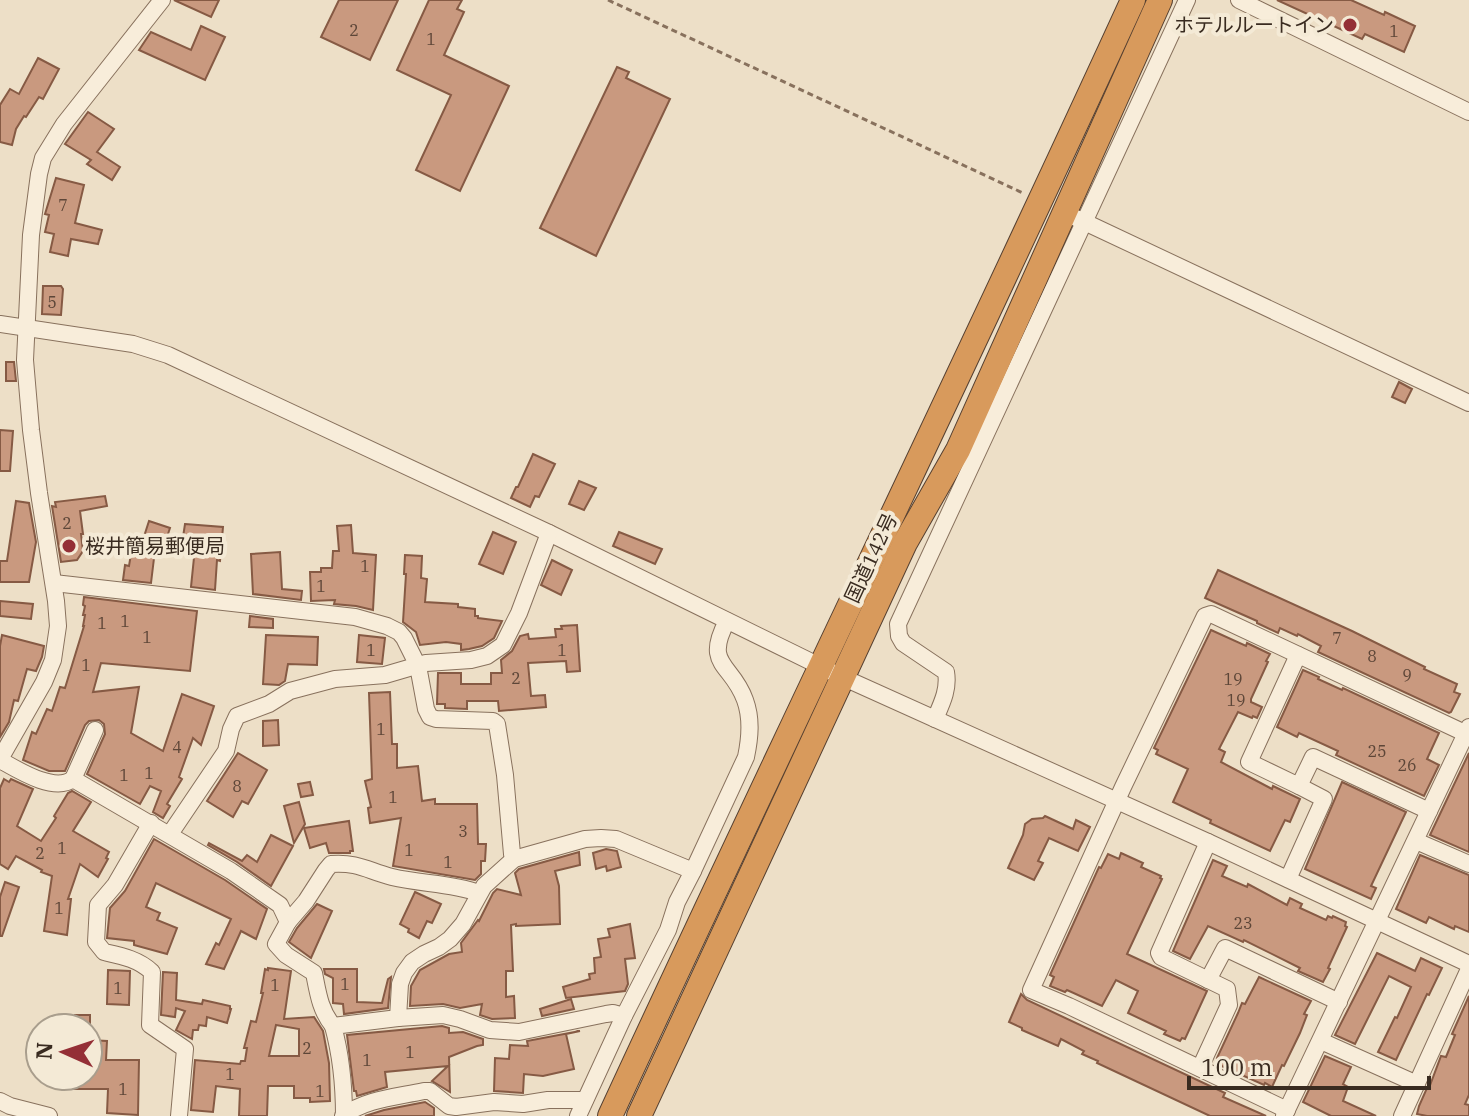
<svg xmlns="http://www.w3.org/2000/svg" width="1469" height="1116" font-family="'IBM Plex Serif','Noto Sans JP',serif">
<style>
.building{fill:#c9997f;stroke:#865a44;stroke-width:2;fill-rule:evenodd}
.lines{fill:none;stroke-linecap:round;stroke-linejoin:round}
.minor-casing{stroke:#88715d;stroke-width:18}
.highway-casing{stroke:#564031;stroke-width:26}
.path{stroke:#88715d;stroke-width:3;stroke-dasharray:6 4;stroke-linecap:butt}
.minor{stroke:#f8edda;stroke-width:16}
.highway{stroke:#d89a5c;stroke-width:24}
.poi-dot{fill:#942f36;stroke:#f4ead6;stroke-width:3}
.labels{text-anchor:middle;stroke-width:8;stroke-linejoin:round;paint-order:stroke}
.number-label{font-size:16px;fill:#5d4638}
.poi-label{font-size:20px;fill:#392b20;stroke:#f4ead6;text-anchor:end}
.street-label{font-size:20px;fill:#392b20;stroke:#f4ead6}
</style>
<rect width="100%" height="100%" fill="#eddfc7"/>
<g class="building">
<path d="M 174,0 L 219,0 L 211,17 Z"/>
<path d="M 339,0 L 398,0 L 370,60 L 321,37 Z"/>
<path d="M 429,0 L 462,0 L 457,9 L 464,12 L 444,55 L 509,86 L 460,191 L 416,170 L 451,95 L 397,70 Z"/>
<path d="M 1277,0 L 1351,0 L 1384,15 L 1385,12 L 1415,26 L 1404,52 L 1365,34 L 1362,39 Z"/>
<path d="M 201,26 L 225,37 L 205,80 L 139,50 L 151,32 L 191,50 Z"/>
<path d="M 38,58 L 59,69 L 43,99 L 39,97 L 26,117 L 24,116 L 16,129 L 12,145 L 0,142 L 0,105 L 10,89 L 19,94 Z"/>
<path d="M 617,67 L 629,72 L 626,78 L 670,99 L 596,256 L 540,228 Z"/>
<path d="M 88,112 L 114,129 L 97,152 L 120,167 L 112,180 L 87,164 L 91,160 L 65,144 Z"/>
<path d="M 56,178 L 84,185 L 75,223 L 102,230 L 98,244 L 71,239 L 68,256 L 50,252 L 54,234 L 45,232 L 49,215 L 45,214 Z"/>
<path d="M 43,286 L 61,286 L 63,289 L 61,315 L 42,314 Z"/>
<path d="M 6,362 L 14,362 L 16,381 L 6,381 Z"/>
<path d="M 1399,382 L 1412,389 L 1405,403 L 1392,397 Z"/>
<path d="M 0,430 L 13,431 L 10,471 L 0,471 Z"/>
<path d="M 533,454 L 555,464 L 539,497 L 535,496 L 530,507 L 511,498 L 516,487 L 518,487 Z"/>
<path d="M 579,481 L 596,488 L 584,510 L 569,504 Z"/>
<path d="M 105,496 L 107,506 L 80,511 L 83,534 L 81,534 L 83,551 L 77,560 L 61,562 L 52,506 L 56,507 L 55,502 Z"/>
<path d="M 16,501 L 29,503 L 36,542 L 29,582 L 0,582 L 0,561 L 7,561 Z"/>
<path d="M 149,521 L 170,528 L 162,552 L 155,550 L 151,583 L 123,580 L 125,565 L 129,566 L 131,554 L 138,555 Z"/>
<path d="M 185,524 L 223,527 L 220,561 L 217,560 L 215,590 L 191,587 L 196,538 L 183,537 Z"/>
<path d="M 351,525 L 353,553 L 376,555 L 373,610 L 356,606 L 334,604 L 335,600 L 311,601 L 310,572 L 321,572 L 321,568 L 332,568 L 333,551 L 339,551 L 337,526 Z"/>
<path d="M 493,532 L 516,542 L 503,574 L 479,564 Z"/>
<path d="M 619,532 L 662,549 L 655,564 L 613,546 Z"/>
<path d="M 280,552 L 282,589 L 302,591 L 301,600 L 253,594 L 251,554 Z"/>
<path d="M 405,555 L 422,556 L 421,578 L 427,579 L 425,602 L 458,604 L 458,607 L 475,609 L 475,616 L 478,616 L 478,618 L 502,621 L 494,638 L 482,646 L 469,649 L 461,650 L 461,644 L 446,642 L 420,645 L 416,632 L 403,622 L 406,574 L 404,574 Z"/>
<path d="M 552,560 L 572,570 L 561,595 L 541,585 Z"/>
<path d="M 1218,570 L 1352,631 L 1425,667 L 1424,669 L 1457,684 L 1454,692 L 1460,694 L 1451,712 L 1449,713 L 1318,652 L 1321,646 L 1298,634 L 1297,636 L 1280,628 L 1278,633 L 1257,623 L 1257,621 L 1205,598 Z"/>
<path d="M 84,597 L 197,611 L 190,671 L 101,663 L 93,692 L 139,687 L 131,733 L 163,751 L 182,694 L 214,706 L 201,745 L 193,738 L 179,777 L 182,779 L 167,804 L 170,806 L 163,818 L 153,812 L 161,791 L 150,786 L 140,804 L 87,774 L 105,734 L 104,724 L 99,720 L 89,721 L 85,725 L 65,771 L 49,771 L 23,760 L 32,732 L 36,734 L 47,709 L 52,711 L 60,687 L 65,688 L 84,626 L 83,626 L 85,615 L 83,615 L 85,606 L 83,605 Z"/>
<path d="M 0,601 L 33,604 L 31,619 L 0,616 Z"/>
<path d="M 250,616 L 273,619 L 273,628 L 249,627 Z"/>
<path d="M 577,625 L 580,671 L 567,672 L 566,661 L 528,663 L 531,696 L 545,695 L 546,707 L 499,711 L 498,701 L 467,701 L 467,709 L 445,708 L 445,704 L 437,704 L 438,673 L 461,673 L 461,684 L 491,684 L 491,673 L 502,673 L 501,660 L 512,651 L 520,636 L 528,634 L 529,639 L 556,637 L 555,629 L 562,629 L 561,626 Z"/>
<path d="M 1211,630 L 1246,646 L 1247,643 L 1270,654 L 1266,661 L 1268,662 L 1251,699 L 1251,702 L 1262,707 L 1257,718 L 1253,716 L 1252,718 L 1238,712 L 1219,749 L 1225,752 L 1221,762 L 1272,789 L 1273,786 L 1300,799 L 1290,822 L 1285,820 L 1270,851 L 1210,823 L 1211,820 L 1173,802 L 1188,769 L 1156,754 L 1158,750 L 1154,748 Z"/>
<path d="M 2,635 L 44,646 L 42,657 L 36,671 L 27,669 L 18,701 L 14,700 L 9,722 L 0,737 L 0,646 Z"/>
<path d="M 266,635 L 318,637 L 317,665 L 288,664 L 285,681 L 279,685 L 263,684 Z"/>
<path d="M 359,635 L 385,638 L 382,664 L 357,662 Z"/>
<path d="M 1303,670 L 1319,677 L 1318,679 L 1342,690 L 1343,688 L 1439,733 L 1427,759 L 1439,765 L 1424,796 L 1336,755 L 1338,751 L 1299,733 L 1297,737 L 1277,727 Z"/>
<path d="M 390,692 L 392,744 L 397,744 L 397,768 L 418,766 L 422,801 L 435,799 L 435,804 L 477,804 L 478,844 L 486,844 L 485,861 L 481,861 L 481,874 L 475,880 L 393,866 L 401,818 L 370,823 L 368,808 L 371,807 L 365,781 L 372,779 L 369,693 Z"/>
<path d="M 278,720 L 279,745 L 263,746 L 263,721 Z"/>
<path d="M 238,753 L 267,770 L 248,804 L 242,801 L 233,817 L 207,801 Z"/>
<path d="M 1469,753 L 1469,852 L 1430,835 Z"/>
<path d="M 4,779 L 9,782 L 11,779 L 33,789 L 17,826 L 41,841 L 56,818 L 54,816 L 68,793 L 72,791 L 91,802 L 73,831 L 109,852 L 106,858 L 108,859 L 98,877 L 80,864 L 68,899 L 71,899 L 67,935 L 44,931 L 52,876 L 41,872 L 42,870 L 16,856 L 8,869 L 0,864 L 0,788 Z"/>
<path d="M 310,782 L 313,795 L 301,797 L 298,784 Z"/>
<path d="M 1342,782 L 1406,812 L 1371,886 L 1376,888 L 1371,899 L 1305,869 Z"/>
<path d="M 299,802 L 305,824 L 294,843 L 284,806 Z"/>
<path d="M 1045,816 L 1073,829 L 1076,820 L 1090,827 L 1078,851 L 1049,838 L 1038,861 L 1043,863 L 1034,880 L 1008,868 L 1023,835 L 1025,824 L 1032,819 L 1043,818 Z"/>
<path d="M 349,821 L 353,851 L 350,851 L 350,853 L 329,853 L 326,843 L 310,848 L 304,828 Z"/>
<path d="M 271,835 L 293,846 L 271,886 L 237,862 L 208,845 L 209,843 L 242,861 L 247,855 L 257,862 Z"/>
<path d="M 154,839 L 225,880 L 267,909 L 256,939 L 241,931 L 224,969 L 206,964 L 216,943 L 219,945 L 231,919 L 156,883 L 146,907 L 160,913 L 157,920 L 177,928 L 167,954 L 134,945 L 134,941 L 107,938 L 110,908 L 125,891 Z"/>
<path d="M 606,849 L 617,851 L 621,867 L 607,871 L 606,866 L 596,869 L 593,853 Z"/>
<path d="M 579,852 L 580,865 L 555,871 L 559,886 L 560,924 L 516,926 L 516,924 L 511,925 L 513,971 L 506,971 L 506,997 L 514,996 L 515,1018 L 492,1019 L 480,1015 L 482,1004 L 460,1008 L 443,1004 L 410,1006 L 411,986 L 420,970 L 449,954 L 462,952 L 461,943 L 478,920 L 479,921 L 493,893 L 497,889 L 521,895 L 515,873 L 519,869 Z"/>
<path d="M 1121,853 L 1143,863 L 1141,867 L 1161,876 L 1160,878 L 1162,879 L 1127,954 L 1207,991 L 1185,1039 L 1182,1038 L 1180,1041 L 1164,1034 L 1166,1031 L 1128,1013 L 1138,991 L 1116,980 L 1102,1006 L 1067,990 L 1065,992 L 1050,986 L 1054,977 L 1050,975 L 1099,867 L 1101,868 L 1108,854 L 1119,859 Z"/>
<path d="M 1420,855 L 1469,875 L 1469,932 L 1455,926 L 1454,929 L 1429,917 L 1426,923 L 1396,909 Z"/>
<path d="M 1213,860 L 1227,866 L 1222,876 L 1247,887 L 1248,884 L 1287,905 L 1290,898 L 1302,904 L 1300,908 L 1326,920 L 1328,916 L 1332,918 L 1333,916 L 1346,922 L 1345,926 L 1347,927 L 1328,968 L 1330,969 L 1323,982 L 1298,971 L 1300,968 L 1244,940 L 1243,942 L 1208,926 L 1190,959 L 1173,951 Z"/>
<path d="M 5,882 L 19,887 L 2,936 L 0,936 L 0,897 Z"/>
<path d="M 415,892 L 441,904 L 432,923 L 427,921 L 419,938 L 408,932 L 409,929 L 400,924 Z"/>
<path d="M 317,904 L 332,911 L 311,958 L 289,942 L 297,928 Z"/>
<path d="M 630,924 L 635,958 L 625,959 L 628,984 L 625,991 L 566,998 L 563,987 L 590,979 L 589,974 L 595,973 L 594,958 L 601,957 L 598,939 L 610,937 L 608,929 Z"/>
<path d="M 1377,953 L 1415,971 L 1421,958 L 1442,968 L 1429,995 L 1427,994 L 1396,1060 L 1378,1052 L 1395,1017 L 1397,1018 L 1411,987 L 1389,976 L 1355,1044 L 1335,1035 Z"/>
<path d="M 268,968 L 291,971 L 284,1019 L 314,1017 L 323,1031 L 329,1063 L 330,1101 L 310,1102 L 310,1098 L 294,1098 L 294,1086 L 268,1086 L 267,1116 L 239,1116 L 240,1089 L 216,1086 L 213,1112 L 191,1110 L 195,1060 L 240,1064 L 241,1061 L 245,1061 L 247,1048 L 244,1048 L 251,1021 L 256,1022 L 263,993 L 261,993 L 265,969 L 268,970 ZM 276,1025 L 299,1029 L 299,1056 L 269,1056 Z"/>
<path d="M 324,969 L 357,969 L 357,1002 L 382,1003 L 388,979 L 391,977 L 388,1008 L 344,1014 L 343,1004 L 333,1003 L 333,978 L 325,974 Z"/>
<path d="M 108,970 L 130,971 L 129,1005 L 107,1004 Z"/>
<path d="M 163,972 L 177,973 L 176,1000 L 202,1004 L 203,1000 L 230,1006 L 230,1009 L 231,1009 L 227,1023 L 207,1017 L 206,1026 L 199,1025 L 198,1030 L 193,1030 L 192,1039 L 176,1030 L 185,1011 L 176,1008 L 175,1017 L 161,1015 Z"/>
<path d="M 1259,977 L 1311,1001 L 1304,1014 L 1307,1015 L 1300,1033 L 1284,1066 L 1282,1065 L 1272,1087 L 1265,1083 L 1264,1085 L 1217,1064 L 1219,1059 L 1217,1058 L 1238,1013 L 1242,1003 L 1245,1004 Z"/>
<path d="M 1021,994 L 1027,1000 L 1225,1093 L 1223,1097 L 1266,1116 L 1210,1116 L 1097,1063 L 1098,1061 L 1082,1054 L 1084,1051 L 1061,1039 L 1058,1046 L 1022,1030 L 1022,1028 L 1009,1022 Z"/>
<path d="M 1469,996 L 1469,1095 L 1465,1104 L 1469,1105 L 1469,1116 L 1427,1116 L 1417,1114 L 1419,1106 L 1427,1088 L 1429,1088 L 1441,1056 L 1446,1057 L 1455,1035 L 1452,1034 Z"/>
<path d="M 571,999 L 574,1009 L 542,1016 L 540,1009 Z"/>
<rect x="75" y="1015" width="15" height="13"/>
<path d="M 442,1026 L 449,1028 L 449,1033 L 463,1032 L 483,1039 L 483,1045 L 477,1046 L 449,1057 L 450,1092 L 432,1081 L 448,1066 L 385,1072 L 387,1087 L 357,1096 L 356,1091 L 354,1091 L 347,1035 Z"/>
<path d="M 580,1031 L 566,1034 L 574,1069 L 543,1076 L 524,1074 L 523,1093 L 494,1091 L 495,1058 L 509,1059 L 510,1045 L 528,1046 L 527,1041 Z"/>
<path d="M 88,1040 L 107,1041 L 106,1060 L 139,1060 L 138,1115 L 107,1113 L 108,1089 L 72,1089 L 72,1076 L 88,1076 Z"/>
<path d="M 1325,1056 L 1351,1067 L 1343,1084 L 1348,1087 L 1343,1101 L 1376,1116 L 1331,1116 L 1303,1102 Z"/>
<path d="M 425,1102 L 434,1108 L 434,1116 L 365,1116 L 384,1110 Z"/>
</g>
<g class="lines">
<g class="minor-casing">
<g id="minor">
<path d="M 1239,0 L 1469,112"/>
<path d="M 1076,218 L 1469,403"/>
<path d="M 0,324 L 133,344 L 168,355 L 549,533 L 842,677 L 1208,842 L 1469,964"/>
<path d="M 54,583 L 355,617 L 387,626 L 399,632 L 404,638 L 418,666 L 426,709 L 430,717 L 436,719 L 493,721 L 497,724 L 505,775 L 512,854 L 514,859"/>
<path d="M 1298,655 L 1249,762 L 1299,786 L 1313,757 L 1429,811"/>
<path d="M 935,719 C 942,703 949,689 946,672 L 903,643 L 899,636 L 898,624 L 1187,0"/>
<path d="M 0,759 L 44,682 L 53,660 L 58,626 L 56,601 L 39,493 L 31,430 L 25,360 L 31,235 L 39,174 L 43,158 L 64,124 L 162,0"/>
<path d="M 0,760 C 18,770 54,793 73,779 L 231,871 L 280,905 L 288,922 L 306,901 L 326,870 L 331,864 C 359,862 368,871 392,877 C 421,884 451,883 479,893"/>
<path d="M 73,779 L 95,730"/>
<path d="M 151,823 L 115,885 L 98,905 L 96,942 L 104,952 C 122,956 138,959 152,972 L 150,1025 L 185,1049 L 179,1116"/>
<path d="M 170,834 L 226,751 L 231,729 L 237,716 L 269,704 L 290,691 L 335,679 L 385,675 L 426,663 L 471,660 L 487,656 L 503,645 L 519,613 L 549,533"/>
<path d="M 1416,841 L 1469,864"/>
<path d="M 1288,879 L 1324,799 L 1299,786"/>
<path d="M 288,922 L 276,944 L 286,955 L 314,973 C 318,993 320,1010 333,1026"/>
<path d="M 1208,980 L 1225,948 L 1339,1002"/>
<path d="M 398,1018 L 443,1015 L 460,1019 L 490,1030 L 519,1032 L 606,1014 L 613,1013 L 624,1016"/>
<path d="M 1321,1041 L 1417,1084"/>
<path d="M 1200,1068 L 1229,1005 L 1227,989 L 1161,957 L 1159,953 L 1208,842"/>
<path d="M 0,1101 L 10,1106 L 49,1116"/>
<path d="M 1287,1110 L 1069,1006 L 1031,990 L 1123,787 L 1205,616 L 1211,614 L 1469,735"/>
<path d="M 343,1116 C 365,1099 397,1097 424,1091 L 430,1091 L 449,1106 L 456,1107 L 494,1102 L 523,1104 L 548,1100 L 585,1100"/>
<path d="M 344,1116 C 344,1086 341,1055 333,1026 L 398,1018 L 400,984 L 404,973 L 412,962 L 424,954 L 439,947 L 450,939 L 463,924 L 484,886 L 514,859 L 585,839 L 601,838 L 616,839 L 693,871 L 746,757 C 750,738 752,719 745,700 C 732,663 703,666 727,621"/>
<path d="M 578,1116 L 624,1016 L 668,930 L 677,902 L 693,871"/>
<path d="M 1284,1116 L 1469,727"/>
<path d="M 1402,1116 L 1469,969"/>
</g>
</g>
<g class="highway-casing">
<g id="highway">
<path d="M 610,1116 C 782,743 962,374 1133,0"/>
<path d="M 639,1116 L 905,543 L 958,450 L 1160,0"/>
</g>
</g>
<path class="path" d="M 608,0 L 1023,193"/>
<use href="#minor" class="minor"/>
<use href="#highway" class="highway"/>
</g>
<g class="poi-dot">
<circle cx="1350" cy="25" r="8"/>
<circle cx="69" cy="546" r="8"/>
</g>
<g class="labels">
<g class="number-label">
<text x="354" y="36">2</text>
<text x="1394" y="37">1</text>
<text x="431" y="45">1</text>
<text x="63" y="211">7</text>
<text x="52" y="308">5</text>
<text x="67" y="529">2</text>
<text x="365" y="572">1</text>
<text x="321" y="592">1</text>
<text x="125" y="627">1</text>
<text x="102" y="629">1</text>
<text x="147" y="643">1</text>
<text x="1337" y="644">7</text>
<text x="371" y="656">1</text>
<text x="562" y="656">1</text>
<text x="1372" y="662">8</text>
<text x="86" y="671">1</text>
<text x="1407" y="681">9</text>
<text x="516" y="684">2</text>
<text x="1233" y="685">19</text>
<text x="1236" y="706">19</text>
<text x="381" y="735">1</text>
<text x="177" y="753">4</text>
<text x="1377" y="757">25</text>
<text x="1407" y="771">26</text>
<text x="149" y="779">1</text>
<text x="124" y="781">1</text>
<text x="237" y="792">8</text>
<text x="393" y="803">1</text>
<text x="463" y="837">3</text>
<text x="62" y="854">1</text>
<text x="409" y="856">1</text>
<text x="40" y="859">2</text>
<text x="448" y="868">1</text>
<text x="59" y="914">1</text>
<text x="1243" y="929">23</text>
<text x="345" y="990">1</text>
<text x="275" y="991">1</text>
<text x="118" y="994">1</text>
<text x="307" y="1054">2</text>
<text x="410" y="1058">1</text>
<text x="367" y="1066">1</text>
<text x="230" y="1080">1</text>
<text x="123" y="1095">1</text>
<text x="320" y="1097">1</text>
</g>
<g class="poi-label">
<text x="1334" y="32">ホテルルートイン</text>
<text x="85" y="553" text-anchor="start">桜井簡易郵便局</text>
</g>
<g class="street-label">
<text transform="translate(871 558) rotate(-65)" y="7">国道142号</text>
</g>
</g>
<g transform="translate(64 1052) rotate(273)"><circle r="38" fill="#f4ead6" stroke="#a99e8d" stroke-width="2"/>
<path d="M0-6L14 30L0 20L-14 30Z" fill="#942f36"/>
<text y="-12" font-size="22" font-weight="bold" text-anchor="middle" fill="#392b20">N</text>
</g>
<path d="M1189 1076v12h240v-12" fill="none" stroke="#392b20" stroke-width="4"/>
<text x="1201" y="1076" font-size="24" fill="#392b20" stroke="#f4ead6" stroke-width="6" paint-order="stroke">100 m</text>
</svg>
